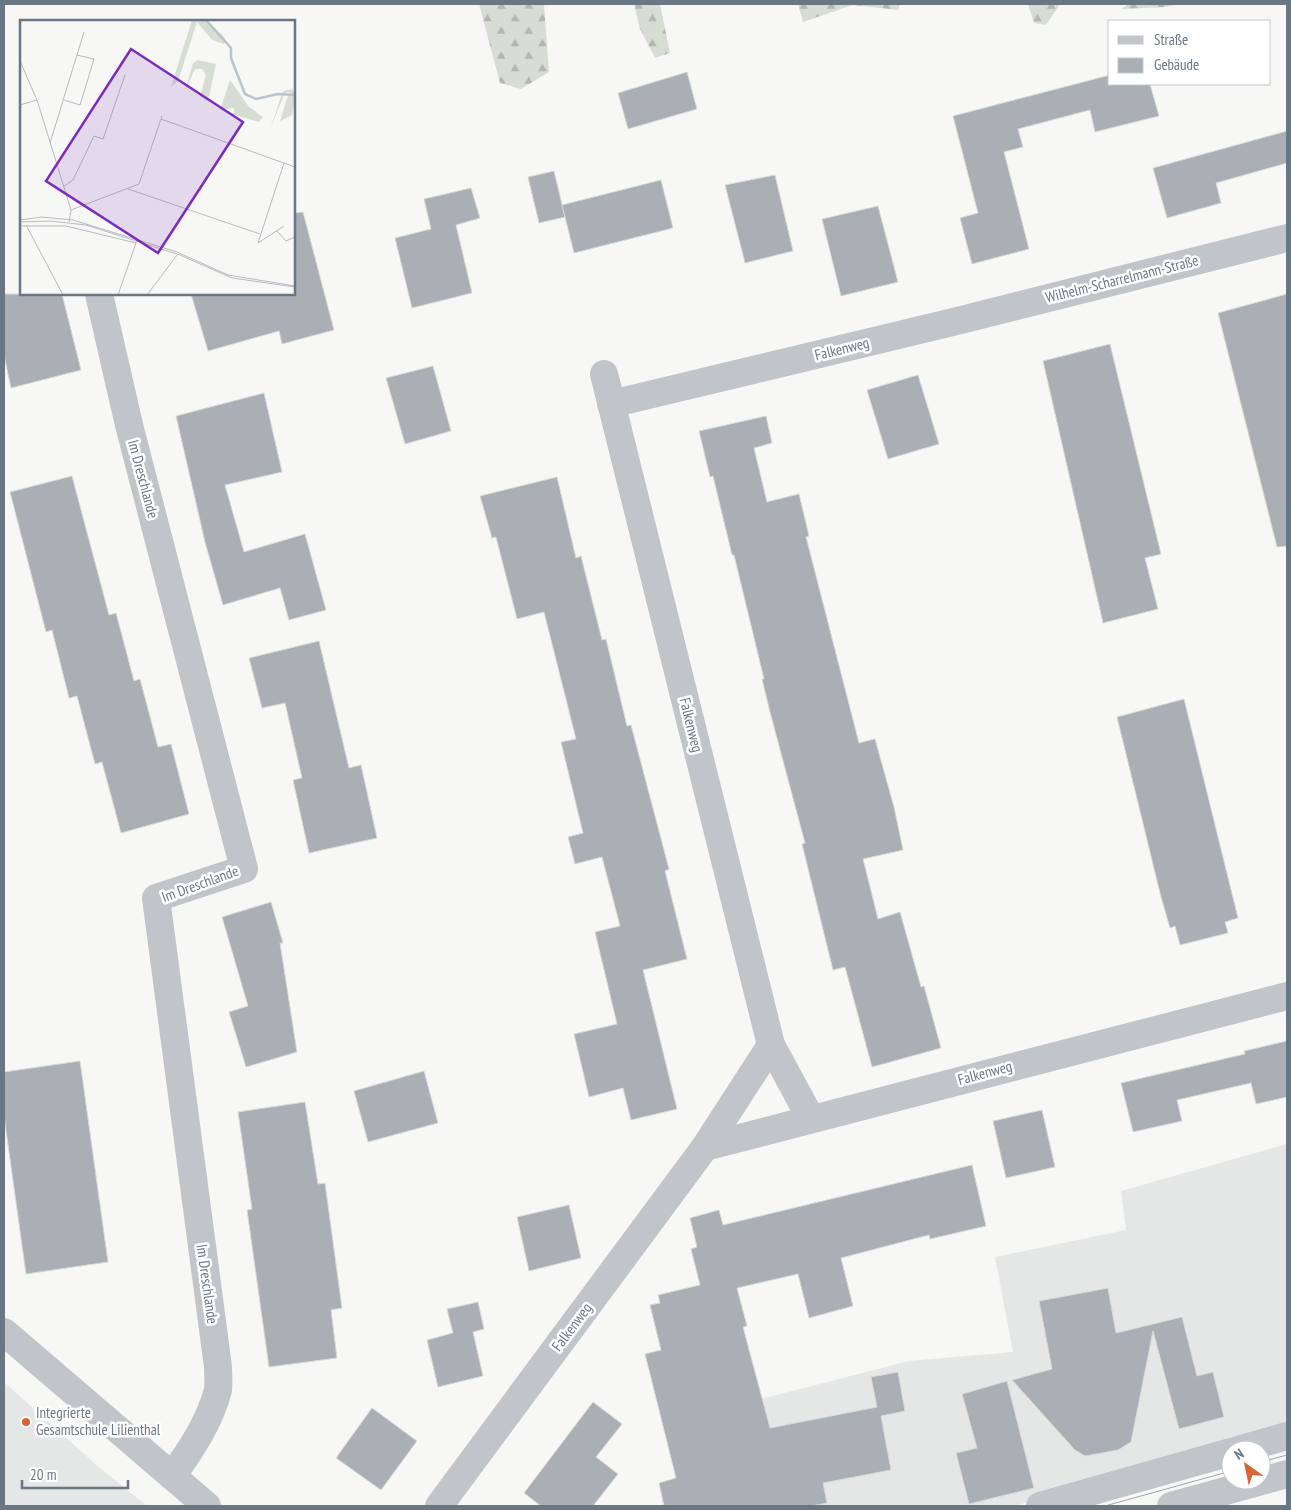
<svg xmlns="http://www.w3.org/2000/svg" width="1291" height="1510" font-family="'PT Sans Narrow',sans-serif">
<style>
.built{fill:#e5e6e6}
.forest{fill:url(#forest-firs)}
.building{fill:#a9afb5;stroke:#d9d9d7}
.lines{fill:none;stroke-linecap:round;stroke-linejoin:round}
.minor{stroke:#c1c4c8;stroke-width:28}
.tram{stroke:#a1a6ac;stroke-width:1}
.poi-dot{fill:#d76436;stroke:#fff;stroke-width:2}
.labels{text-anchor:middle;stroke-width:5;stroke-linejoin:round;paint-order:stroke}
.street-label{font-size:15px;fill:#697684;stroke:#fff}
.poi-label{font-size:15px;fill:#697684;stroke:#fff;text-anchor:start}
.inset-river{fill:none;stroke:#bbc4ca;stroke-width:2.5}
.inset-road{fill:none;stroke:#b6bbc1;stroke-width:1}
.view{fill:#7b2cbf;fill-opacity:0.15;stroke:#7b2cbf;stroke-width:2.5}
.inset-edge{fill:none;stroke:#697684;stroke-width:2.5}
</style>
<defs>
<pattern id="forest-firs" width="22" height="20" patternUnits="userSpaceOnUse" patternTransform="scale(1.25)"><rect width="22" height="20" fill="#d7dcd4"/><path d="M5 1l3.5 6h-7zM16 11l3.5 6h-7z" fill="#b2b7b2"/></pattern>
</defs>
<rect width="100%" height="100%" fill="#f7f7f5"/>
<g class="built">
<path d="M 1287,1144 L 1287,1428 L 1014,1506 L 788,1506 L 761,1399 L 909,1361 L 1013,1352 L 995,1257 L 1126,1230 L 1121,1191 Z"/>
<path d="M 4,1382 L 94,1463 L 147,1506 L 4,1506 Z"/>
</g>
<g class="forest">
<path d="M 479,4 L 544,4 L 549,72 L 521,89 L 500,83 Z"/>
<path d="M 634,4 L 660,4 L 670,53 L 655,58 L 640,29 Z"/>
<path d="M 798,4 L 900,4 L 898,10 L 853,5 L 803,22 Z"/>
<path d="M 1028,4 L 1060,4 L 1046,25 L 1034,23 Z"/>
<path d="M 1129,4 L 1181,4 L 1165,7 L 1121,9 Z"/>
</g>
<g class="building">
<path d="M 687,72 L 697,109 L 628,129 L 618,93 Z"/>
<path d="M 1110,75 L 1110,84 L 1150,84 L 1159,116 L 1095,132 L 1090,110 L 1018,129 L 1023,147 L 1004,152 L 1029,249 L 972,264 L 960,218 L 978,213 L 953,116 Z"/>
<path d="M 1287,131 L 1287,163 L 1216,183 L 1221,203 L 1167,218 L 1153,168 Z"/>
<path d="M 554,171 L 565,217 L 539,223 L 528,177 Z"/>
<path d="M 775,175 L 793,251 L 745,263 L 725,185 Z"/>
<path d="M 661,180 L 673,228 L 574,253 L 562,205 Z"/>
<path d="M 471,188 L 480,218 L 456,225 L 472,293 L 412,308 L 395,238 L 431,229 L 424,199 Z"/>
<path d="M 878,206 L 898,282 L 841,296 L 822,219 Z"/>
<path d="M 303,212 L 334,330 L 282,344 L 279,331 L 208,351 L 191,294 L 294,294 L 294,213 Z"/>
<path d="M 4,294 L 62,294 L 81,370 L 11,388 L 4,355 Z"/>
<path d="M 1287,294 L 1287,546 L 1277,547 L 1218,313 Z"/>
<path d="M 1110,344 L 1161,554 L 1145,558 L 1158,609 L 1103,623 L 1043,361 Z"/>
<path d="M 433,366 L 451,431 L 405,444 L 386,378 Z"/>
<path d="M 918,375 L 939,444 L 888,459 L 867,390 Z"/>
<path d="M 264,393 L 282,472 L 225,485 L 244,552 L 305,534 L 326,610 L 289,620 L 280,588 L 223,605 L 205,542 L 176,416 Z"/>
<path d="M 766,416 L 772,443 L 754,448 L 767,502 L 799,494 L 809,536 L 806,537 L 859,743 L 875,739 L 894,807 L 903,850 L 863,859 L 878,919 L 900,912 L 921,987 L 924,986 L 941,1048 L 872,1067 L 845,967 L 833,970 L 802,844 L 805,843 L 770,712 L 762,679 L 764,679 L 734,555 L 732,555 L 713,476 L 710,477 L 699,431 Z"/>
<path d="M 72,476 L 109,615 L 116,613 L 134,681 L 140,679 L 158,747 L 171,744 L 189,814 L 121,833 L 102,762 L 95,764 L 77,696 L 69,698 L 52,630 L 46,632 L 10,492 Z"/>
<path d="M 557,477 L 576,558 L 581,556 L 602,640 L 606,639 L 627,726 L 631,725 L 669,869 L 665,871 L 687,959 L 643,970 L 677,1109 L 631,1120 L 623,1088 L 589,1097 L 574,1034 L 617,1024 L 595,932 L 620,926 L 602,857 L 575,864 L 568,837 L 583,833 L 561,742 L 576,739 L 544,612 L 517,619 L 496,537 L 492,538 L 480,496 Z"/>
<path d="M 319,641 L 349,768 L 361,765 L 377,838 L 309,853 L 293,780 L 302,778 L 285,703 L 262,708 L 249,658 Z"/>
<path d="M 1184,699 L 1238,918 L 1225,922 L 1228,933 L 1180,945 L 1175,926 L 1170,928 L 1161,897 L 1117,717 Z"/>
<path d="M 271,902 L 283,943 L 280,943 L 297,1052 L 246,1067 L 229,1012 L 248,1006 L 222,917 Z"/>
<path d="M 1287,1041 L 1287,1097 L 1256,1104 L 1251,1083 L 1177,1100 L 1182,1121 L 1133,1132 L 1121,1083 L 1245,1054 L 1244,1051 Z"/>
<path d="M 80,1061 L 108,1262 L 26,1274 L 4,1116 L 4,1072 Z"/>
<path d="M 424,1071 L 438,1123 L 368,1142 L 354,1091 Z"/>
<path d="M 305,1102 L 318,1184 L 325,1183 L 342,1308 L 331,1310 L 337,1358 L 269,1367 L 247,1210 L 252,1209 L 238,1112 Z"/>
<path d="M 1042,1110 L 1055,1167 L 1006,1178 L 993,1121 Z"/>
<path d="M 972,1165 L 986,1226 L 930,1239 L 929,1235 L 841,1258 L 853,1306 L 809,1318 L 798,1274 L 737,1288 L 747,1326 L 743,1327 L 770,1428 L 877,1407 L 871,1377 L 898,1372 L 905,1411 L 881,1416 L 891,1470 L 823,1483 L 827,1503 L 811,1506 L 664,1506 L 659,1483 L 676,1478 L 645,1354 L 661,1350 L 650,1305 L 660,1303 L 658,1295 L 700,1285 L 691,1249 L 697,1247 L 690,1218 L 719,1210 L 723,1225 Z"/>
<path d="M 569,1205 L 581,1258 L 529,1271 L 517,1217 Z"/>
<path d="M 1108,1288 L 1116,1333 L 1182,1317 L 1197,1376 L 1213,1372 L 1224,1417 L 1179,1429 L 1153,1331 L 1131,1442 L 1118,1450 L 1085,1456 L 1075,1450 L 1012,1380 L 1052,1369 L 1039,1301 Z"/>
<path d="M 478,1302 L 484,1329 L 473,1332 L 483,1376 L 438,1387 L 427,1340 L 453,1333 L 447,1309 Z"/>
<path d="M 1007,1381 L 1034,1488 L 969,1504 L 956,1453 L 977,1448 L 962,1394 Z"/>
<path d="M 593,1402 L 622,1424 L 596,1457 L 618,1474 L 593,1506 L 541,1506 L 524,1493 Z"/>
<path d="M 372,1408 L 417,1441 L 381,1490 L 336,1458 Z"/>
</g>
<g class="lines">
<g class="minor">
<path d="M 99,294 L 129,425 L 244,869 L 156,898 L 218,1367 C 218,1374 219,1383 218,1390 C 210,1421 191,1450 172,1476"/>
<path d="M 611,404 L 957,321 L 1287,238"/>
<path d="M 771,1045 L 811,1119"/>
<path d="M 705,1147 L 1287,996"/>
<path d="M 4,1332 L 207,1506"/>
<path d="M 1238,1450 L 1287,1436"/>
<path d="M 439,1506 L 705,1147 L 771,1045 L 604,374"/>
<path d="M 1040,1506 L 1231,1452"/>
<path d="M 1171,1506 L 1287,1474"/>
</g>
<g class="tram">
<path d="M 1261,1462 L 1287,1455"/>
<path d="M 1105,1506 L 1231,1471"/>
</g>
</g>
<circle class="poi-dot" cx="26" cy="1422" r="5"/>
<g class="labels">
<g class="street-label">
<text transform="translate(1122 279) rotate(-14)" y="5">Wilhelm-Scharrelmann-Straße</text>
<text transform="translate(842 349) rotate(-14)" y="5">Falkenweg</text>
<text transform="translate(143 479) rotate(75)" y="5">Im Dreschlande</text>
<text transform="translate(691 725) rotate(76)" y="5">Falkenweg</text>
<text transform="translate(200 884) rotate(-20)" y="5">Im Dreschlande</text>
<text transform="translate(985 1073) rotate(-15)" y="5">Falkenweg</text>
<text transform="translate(207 1284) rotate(82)" y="5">Im Dreschlande</text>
<text transform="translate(572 1327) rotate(-53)" y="5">Falkenweg</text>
</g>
<g class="poi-label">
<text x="36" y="1418">Integrierte<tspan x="36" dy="17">Gesamtschule Lilienthal</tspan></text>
</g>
</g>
<g transform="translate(20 20)">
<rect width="275" height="275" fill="#f7f7f5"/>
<path d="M 172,0 L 186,0 L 205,18 L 204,24 L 192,20 L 177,2 L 158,61 L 151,67 ZM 178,40 L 196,44 L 188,81 L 180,77 L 186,55 L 182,49 L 175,49 L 165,71 L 173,43 ZM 210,60 L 229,87 L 243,97 L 239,102 L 208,93 L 214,93 L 214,88 L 200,90 ZM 273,69 L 275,77 L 272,95 L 260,101 L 269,72 L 265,73 L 250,109 L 263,71 Z" fill="#d7dcd4"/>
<path class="inset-river" d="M 186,0 L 211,28 L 211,38 L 225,74 L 236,79 L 258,74 L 275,75"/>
<path class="inset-road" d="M 0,41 L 17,80 L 51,190 L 49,202M 44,80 L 60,85 L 74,39 L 57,35M 0,85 L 17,80M 141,99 L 275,147M 30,123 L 64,12M 43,167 L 53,160 L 74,116 L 83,119 L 105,55M 108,169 L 240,214M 51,190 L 119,164 L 142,96M 0,200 L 22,197 L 53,200 L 157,232 L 208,255 L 275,266M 0,202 L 30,201 L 66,205 L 160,235 L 212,258 L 275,267M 6,205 L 43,275M 0,206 L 46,206 L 116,223M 257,211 L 266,221 L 275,217M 238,223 L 264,143M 238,223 L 264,206M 98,275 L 117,220M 127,275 L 157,235"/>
<path class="view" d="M 111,29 L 223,102 L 138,233 L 26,161 Z"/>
<rect width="275" height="275" class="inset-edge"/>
</g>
<rect width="1291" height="1510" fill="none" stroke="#697684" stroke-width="10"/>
<rect x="1108" y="20" width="162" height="65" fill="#ffffff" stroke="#c3c8ce"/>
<rect x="1118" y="36" width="25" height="8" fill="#c1c4c8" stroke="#c3c8ce"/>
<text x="1154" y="45" font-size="15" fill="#697684">Straße</text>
<rect x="1118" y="58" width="25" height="15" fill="#a9afb5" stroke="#c3c8ce"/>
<text x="1154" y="70" font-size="15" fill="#697684">Gebäude</text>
<g transform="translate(1246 1465) rotate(327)"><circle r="24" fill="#ffffff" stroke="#c3c8ce"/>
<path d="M0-4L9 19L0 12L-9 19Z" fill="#d76436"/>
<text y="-8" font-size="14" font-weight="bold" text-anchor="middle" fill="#697684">N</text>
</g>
<path d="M22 1480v8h106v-8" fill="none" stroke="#697684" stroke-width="2.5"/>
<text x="30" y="1480" font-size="15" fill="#697684" stroke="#ffffff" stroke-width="4" paint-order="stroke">20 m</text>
</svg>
